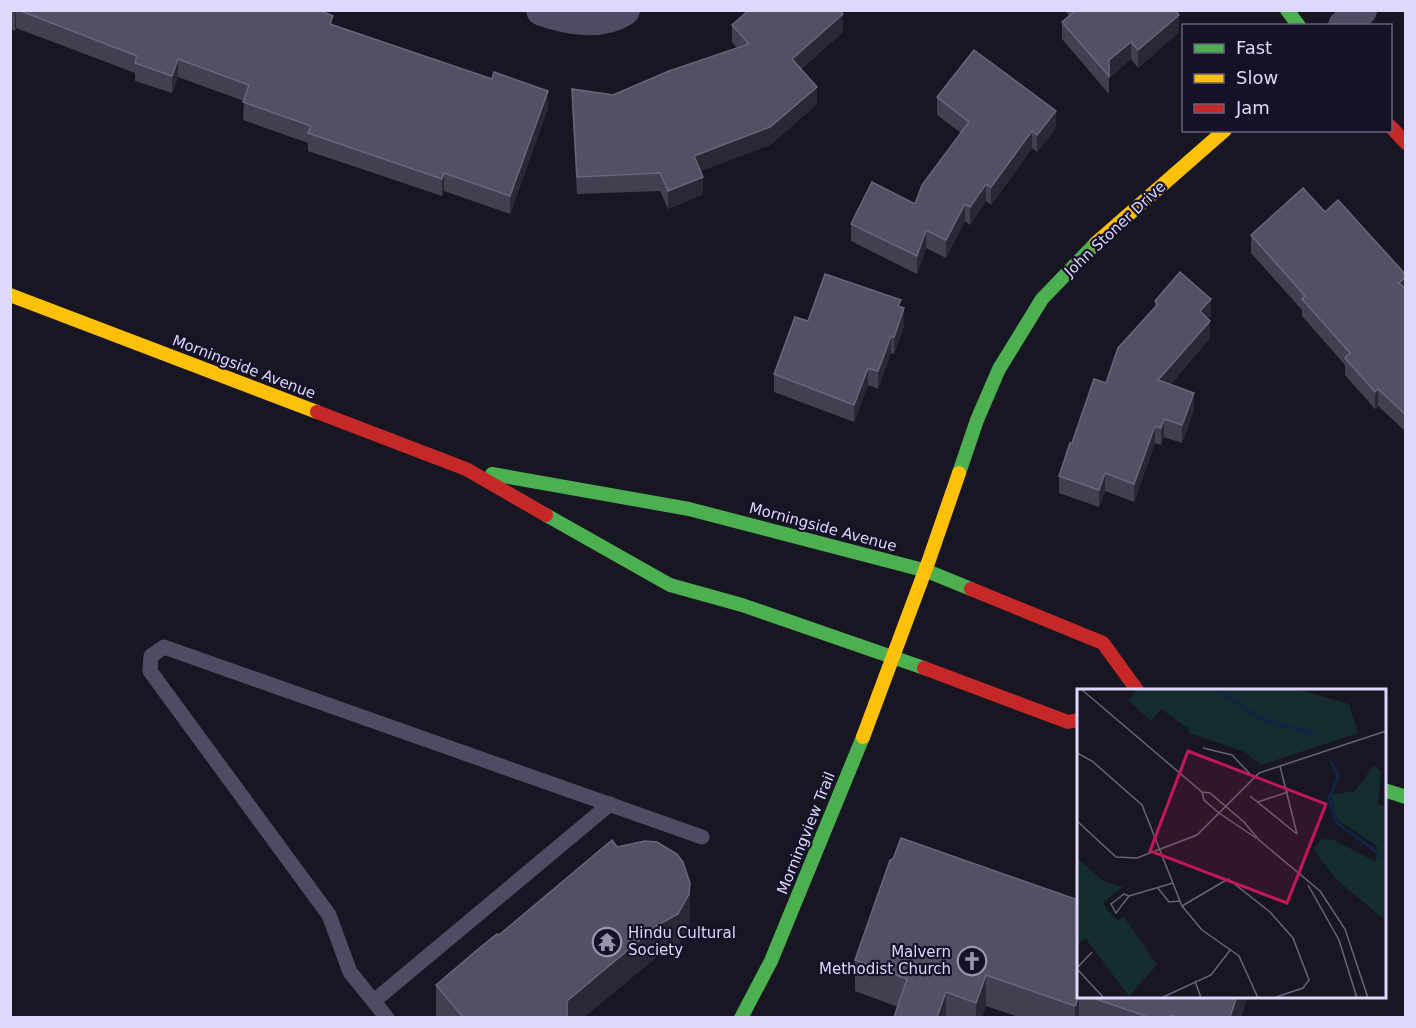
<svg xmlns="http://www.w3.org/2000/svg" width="1416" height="1028" font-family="'DejaVu Sans',sans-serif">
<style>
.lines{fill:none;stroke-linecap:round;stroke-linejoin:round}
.lane{stroke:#4d4c62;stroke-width:15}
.street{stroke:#4d4c62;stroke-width:32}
.fast{stroke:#4caf50;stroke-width:14}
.slow{stroke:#ffc107;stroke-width:14}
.jam{stroke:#c62828;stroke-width:14}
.wall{fill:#433f51}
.shaded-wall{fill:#2b2836}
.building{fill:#535063;stroke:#69657c;stroke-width:1.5}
.labels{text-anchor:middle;stroke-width:4.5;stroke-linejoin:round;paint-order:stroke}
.street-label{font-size:15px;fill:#ded8fd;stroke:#151127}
.poi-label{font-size:15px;fill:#ded8fd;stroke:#151127;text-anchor:start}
.inset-river{fill:none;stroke:#122447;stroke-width:3}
.inset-road{fill:none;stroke:#67647a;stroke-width:1.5}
.view{fill:#c2185b;fill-opacity:0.15;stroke:#c2185b;stroke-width:3}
.inset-edge{fill:none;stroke:#ded8fd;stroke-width:3}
</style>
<rect width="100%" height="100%" fill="#181622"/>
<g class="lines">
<g class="lane">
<path d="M 374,1001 L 610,804"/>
<path d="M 387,1018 L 350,972 L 329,915 L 150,671 L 151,656 L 164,647 L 702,837"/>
</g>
<g class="street">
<path d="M 542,10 C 567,19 601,25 624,10"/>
<path d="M 1344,26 L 1361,10"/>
</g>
<g class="fast">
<path d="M 1287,10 L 1299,26"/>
<path d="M 959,473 L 977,420 L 999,369 L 1042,299 L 1096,243"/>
<path d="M 492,474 L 689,509 L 927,571 L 971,589"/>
<path d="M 546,515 L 670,585 L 742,605 L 924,668"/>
<path d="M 1384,790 L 1406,797"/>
<path d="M 741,1018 L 771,961 L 863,737"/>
</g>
<g class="slow">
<path d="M 1096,243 L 1225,130"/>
<path d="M 10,295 L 317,412"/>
<path d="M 863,737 L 929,560 L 959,473"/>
</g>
<g class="jam">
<path d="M 1390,126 L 1406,143"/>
<path d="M 317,412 L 466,469 L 546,515"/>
<path d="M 971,589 L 1103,643 L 1137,690"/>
<path d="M 924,668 L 1068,722 L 1078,720"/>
</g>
</g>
<g class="wall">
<path d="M 10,10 L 318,10 L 333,25 L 548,108 L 510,214 L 444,191 L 442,196 L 308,151 L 308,143 L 243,120 L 244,101 L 178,77 L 172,93 L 135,81 L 135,73 L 16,28 L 15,31 L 10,29 Z"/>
<path d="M 1065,10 L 1175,10 L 1179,32 L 1138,68 L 1131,59 L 1109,78 L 1109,94 L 1062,39 L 1062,22 L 1069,16 Z"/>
<path d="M 732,25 L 843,32 L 801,69 L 817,104 L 770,145 L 700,171 L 703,194 L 668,209 L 660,191 L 577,194 L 572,107 L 572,89 L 613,95 L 737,48 L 732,42 Z"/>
<path d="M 937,97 L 1056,128 L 1037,152 L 1032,148 L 991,205 L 986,201 L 970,225 L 965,221 L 946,258 L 926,248 L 917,274 L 851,241 L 851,224 L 915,204 L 961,133 L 937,115 Z"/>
<path d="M 1325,212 L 1406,275 L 1406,432 L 1378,406 L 1375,409 L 1345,375 L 1345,365 L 1302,316 L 1302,310 L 1251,253 L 1251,235 Z"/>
<path d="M 1155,301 L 1211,316 L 1208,319 L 1210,338 L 1170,385 L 1194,410 L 1182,443 L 1164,437 L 1161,445 L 1155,443 L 1134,502 L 1105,491 L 1099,507 L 1059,493 L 1059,476 L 1072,443 L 1106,383 L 1155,307 Z"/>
<path d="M 901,307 L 904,326 L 894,354 L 891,353 L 878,389 L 868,385 L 854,422 L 774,392 L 774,374 L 808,321 Z"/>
<path d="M 617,847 L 690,914 L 689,926 L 678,945 L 658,956 L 584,1017 L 437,1017 L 436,1016 L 436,985 L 499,935 Z"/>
<path d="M 890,860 L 1078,996 L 1248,996 L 1241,1017 L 1019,1017 L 986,1006 L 982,1017 L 894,1017 L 898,1007 L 855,991 L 855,960 Z"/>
</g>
<g class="shaded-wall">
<path d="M 16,10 L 16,28 L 15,31 L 15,13 Z"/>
<path d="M 843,14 L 843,32 L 792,76 L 792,59 Z"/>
<path d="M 1179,15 L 1179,32 L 1138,68 L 1138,50 Z"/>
<path d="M 1131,42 L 1131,59 L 1109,78 L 1109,60 Z"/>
<path d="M 178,59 L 178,77 L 172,93 L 172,76 Z"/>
<path d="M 817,87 L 817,104 L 770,145 L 694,174 L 694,156 Z"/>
<path d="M 548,91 L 548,108 L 510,214 L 510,196 Z"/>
<path d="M 1056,111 L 1056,128 L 1037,152 L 1037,135 Z"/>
<path d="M 1032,131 L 1032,148 L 991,205 L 991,187 Z"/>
<path d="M 444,173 L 444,191 L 442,196 L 442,179 Z"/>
<path d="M 703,177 L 703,194 L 668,209 L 668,191 Z"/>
<path d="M 986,184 L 986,201 L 970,225 L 970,207 Z"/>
<path d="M 965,204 L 965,221 L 946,258 L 946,240 Z"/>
<path d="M 926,230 L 926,248 L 917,274 L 917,256 Z"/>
<path d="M 1406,277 L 1406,295 L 1399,283 Z"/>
<path d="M 1211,299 L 1211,316 L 1200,329 L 1200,311 Z"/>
<path d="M 904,308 L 904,326 L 894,354 L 894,337 Z"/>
<path d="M 1210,321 L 1210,338 L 1158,398 L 1158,380 Z"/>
<path d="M 891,336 L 891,353 L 878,389 L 878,371 Z"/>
<path d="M 868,368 L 868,385 L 854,422 L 854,405 Z"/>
<path d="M 1378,389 L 1378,406 L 1375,409 L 1375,392 Z"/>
<path d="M 1194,393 L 1194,410 L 1182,443 L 1182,425 Z"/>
<path d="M 1164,419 L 1164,437 L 1161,445 L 1161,428 Z"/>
<path d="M 1155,426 L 1155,443 L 1134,502 L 1134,484 Z"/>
<path d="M 1105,473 L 1105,491 L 1099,507 L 1099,490 Z"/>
<path d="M 690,883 L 690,914 L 689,926 L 678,945 L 658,956 L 584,1017 L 567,1017 L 567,1001 Z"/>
<path d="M 986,975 L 986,1006 L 982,1017 L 976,1017 L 976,1003 Z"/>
<path d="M 946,992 L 946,1017 L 937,1017 Z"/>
<path d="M 1079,996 L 1079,1017 L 1075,1017 L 1075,1006 Z"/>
<path d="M 1237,996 L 1248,996 L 1241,1017 L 1230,1017 Z"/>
</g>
<g class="building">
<path d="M 18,10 L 318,10 L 333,16 L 330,24 L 492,79 L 494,72 L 548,91 L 510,196 L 444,173 L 442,179 L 308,133 L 311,126 L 243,102 L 249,85 L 178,59 L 172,76 L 135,63 L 137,56 Z"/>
<path d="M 749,10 L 840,10 L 843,14 L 792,59 L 817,87 L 770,127 L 694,156 L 703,177 L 668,191 L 660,173 L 577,177 L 572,89 L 613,95 L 669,71 L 749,44 L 732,25 Z"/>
<path d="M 1076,10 L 1175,10 L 1179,15 L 1138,50 L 1131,42 L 1109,60 L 1109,76 L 1062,22 Z"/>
<path d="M 974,50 L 1056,111 L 1037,135 L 1032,131 L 991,187 L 986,184 L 970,207 L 965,204 L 946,240 L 926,230 L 917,256 L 851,224 L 872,182 L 915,204 L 922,185 L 969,122 L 937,97 Z"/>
<path d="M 1303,188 L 1325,212 L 1338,200 L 1406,275 L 1406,277 L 1399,283 L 1406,289 L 1406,415 L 1378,389 L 1375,392 L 1345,358 L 1350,353 L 1302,299 L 1305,296 L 1251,235 Z"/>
<path d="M 1180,272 L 1211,299 L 1200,311 L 1210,321 L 1158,380 L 1194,393 L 1182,425 L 1164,419 L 1161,428 L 1155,426 L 1134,484 L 1105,473 L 1099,490 L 1059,476 L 1070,443 L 1072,443 L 1094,379 L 1106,383 L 1118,348 L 1158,304 L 1155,301 Z"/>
<path d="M 825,274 L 901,300 L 898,306 L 904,308 L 894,337 L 891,336 L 878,371 L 868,368 L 854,405 L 774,374 L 795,317 L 808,321 Z"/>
<path d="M 901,838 L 1078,900 L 1079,996 L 1075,1006 L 986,975 L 976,1003 L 946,992 L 937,1017 L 894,1017 L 907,979 L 855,960 L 890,860 L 893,859 Z"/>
<path d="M 612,840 L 617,847 L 645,841 L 657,842 L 677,854 L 683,862 L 690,883 L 689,894 L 678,914 L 658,925 L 567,1001 L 567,1017 L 463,1017 L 436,985 L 477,950 L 497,934 L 499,935 Z"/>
<path d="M 1087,996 L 1237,996 L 1230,1017 L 1178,1017 L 1170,1015 L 1170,1017 L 1148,1017 Z"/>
</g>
<defs>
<g id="temple-ring" transform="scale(1.5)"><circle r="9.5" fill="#151127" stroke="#9994b0" stroke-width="1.5"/><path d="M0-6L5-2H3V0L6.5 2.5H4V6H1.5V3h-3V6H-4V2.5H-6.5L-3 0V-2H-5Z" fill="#9994b0"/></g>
<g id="church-ring" transform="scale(1.5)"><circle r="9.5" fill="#151127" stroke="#9994b0" stroke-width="1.5"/><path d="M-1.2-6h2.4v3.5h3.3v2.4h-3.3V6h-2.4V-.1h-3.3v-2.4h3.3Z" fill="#9994b0"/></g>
</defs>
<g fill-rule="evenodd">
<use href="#temple-ring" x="607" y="942"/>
<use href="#church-ring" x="972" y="961"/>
</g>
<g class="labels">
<g class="street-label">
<text transform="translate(1115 229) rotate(-43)" y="5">John Stoner Drive</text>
<text transform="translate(244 367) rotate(21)" y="5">Morningside Avenue</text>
<text transform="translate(823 527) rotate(15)" y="5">Morningside Avenue</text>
<text transform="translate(806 833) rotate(-68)" y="5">Morningview Trail</text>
</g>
<g class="poi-label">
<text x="628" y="938">Hindu Cultural<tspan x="628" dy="17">Society</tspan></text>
<text x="951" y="957" text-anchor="end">Malvern<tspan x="951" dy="17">Methodist Church</tspan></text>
</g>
</g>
<g transform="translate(1077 689)">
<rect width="309" height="309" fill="#181622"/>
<path d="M 61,0 L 219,0 L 272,15 L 281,44 L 184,76 L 168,63 L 112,44 L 112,40 L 84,20 L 74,32 L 51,11 ZM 297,76 L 304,83 L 301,115 L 309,117 L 309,232 L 259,190 L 236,160 L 245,150 L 257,151 L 299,173 L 300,157 L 259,130 L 254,106 L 278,102 ZM 0,169 L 26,192 L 46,198 L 26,214 L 40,232 L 47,228 L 80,276 L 52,307 L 9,250 L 0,255 Z" fill="#152d2f"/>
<path class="inset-river" d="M 140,0 L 185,30 L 237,45M 254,72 L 261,88 L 252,109 L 259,133 L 309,170"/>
<path class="inset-road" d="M 4,0 L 125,103 L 133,104 L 167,133 L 182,151 L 243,202 L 268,240 L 291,309M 126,59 L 155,66 L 176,88M 0,64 L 15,72 L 65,116 L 105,217 L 125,241 L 162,267 L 181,309M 203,77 L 220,145M 125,103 L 127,111 L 142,124 L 179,149M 173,107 L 220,145M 181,113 L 211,103M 0,132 L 39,168 L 60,169 L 120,146 L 182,84 L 309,42M 231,196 L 262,251 L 280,309M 80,198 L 92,213 L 103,212M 52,207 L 39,224 L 34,215 L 47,205 L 52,207 L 96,194M 105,217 L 151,190 L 193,223 L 216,249 L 232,291 L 226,299 L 196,309M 0,279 L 15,263M 0,280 L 26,308M 118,292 L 124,309M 84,309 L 134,286 L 154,260"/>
<path class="view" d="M 111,62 L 249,115 L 210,214 L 73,162 Z"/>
<rect width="309" height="309" class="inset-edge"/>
</g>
<rect width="1416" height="1028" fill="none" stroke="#ded8fd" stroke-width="24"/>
<rect x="1182" y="24" width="210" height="108" fill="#151127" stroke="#65617d" stroke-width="1.5"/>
<rect x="1194" y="44" width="30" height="9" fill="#4caf50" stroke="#65617d" stroke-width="1.5"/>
<text x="1236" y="54" font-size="18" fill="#ded8fd">Fast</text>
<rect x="1194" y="74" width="30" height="9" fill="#ffc107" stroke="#65617d" stroke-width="1.5"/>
<text x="1236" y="84" font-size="18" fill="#ded8fd">Slow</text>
<rect x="1194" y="104" width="30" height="9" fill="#c62828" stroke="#65617d" stroke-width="1.5"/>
<text x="1236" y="114" font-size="18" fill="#ded8fd">Jam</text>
</svg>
